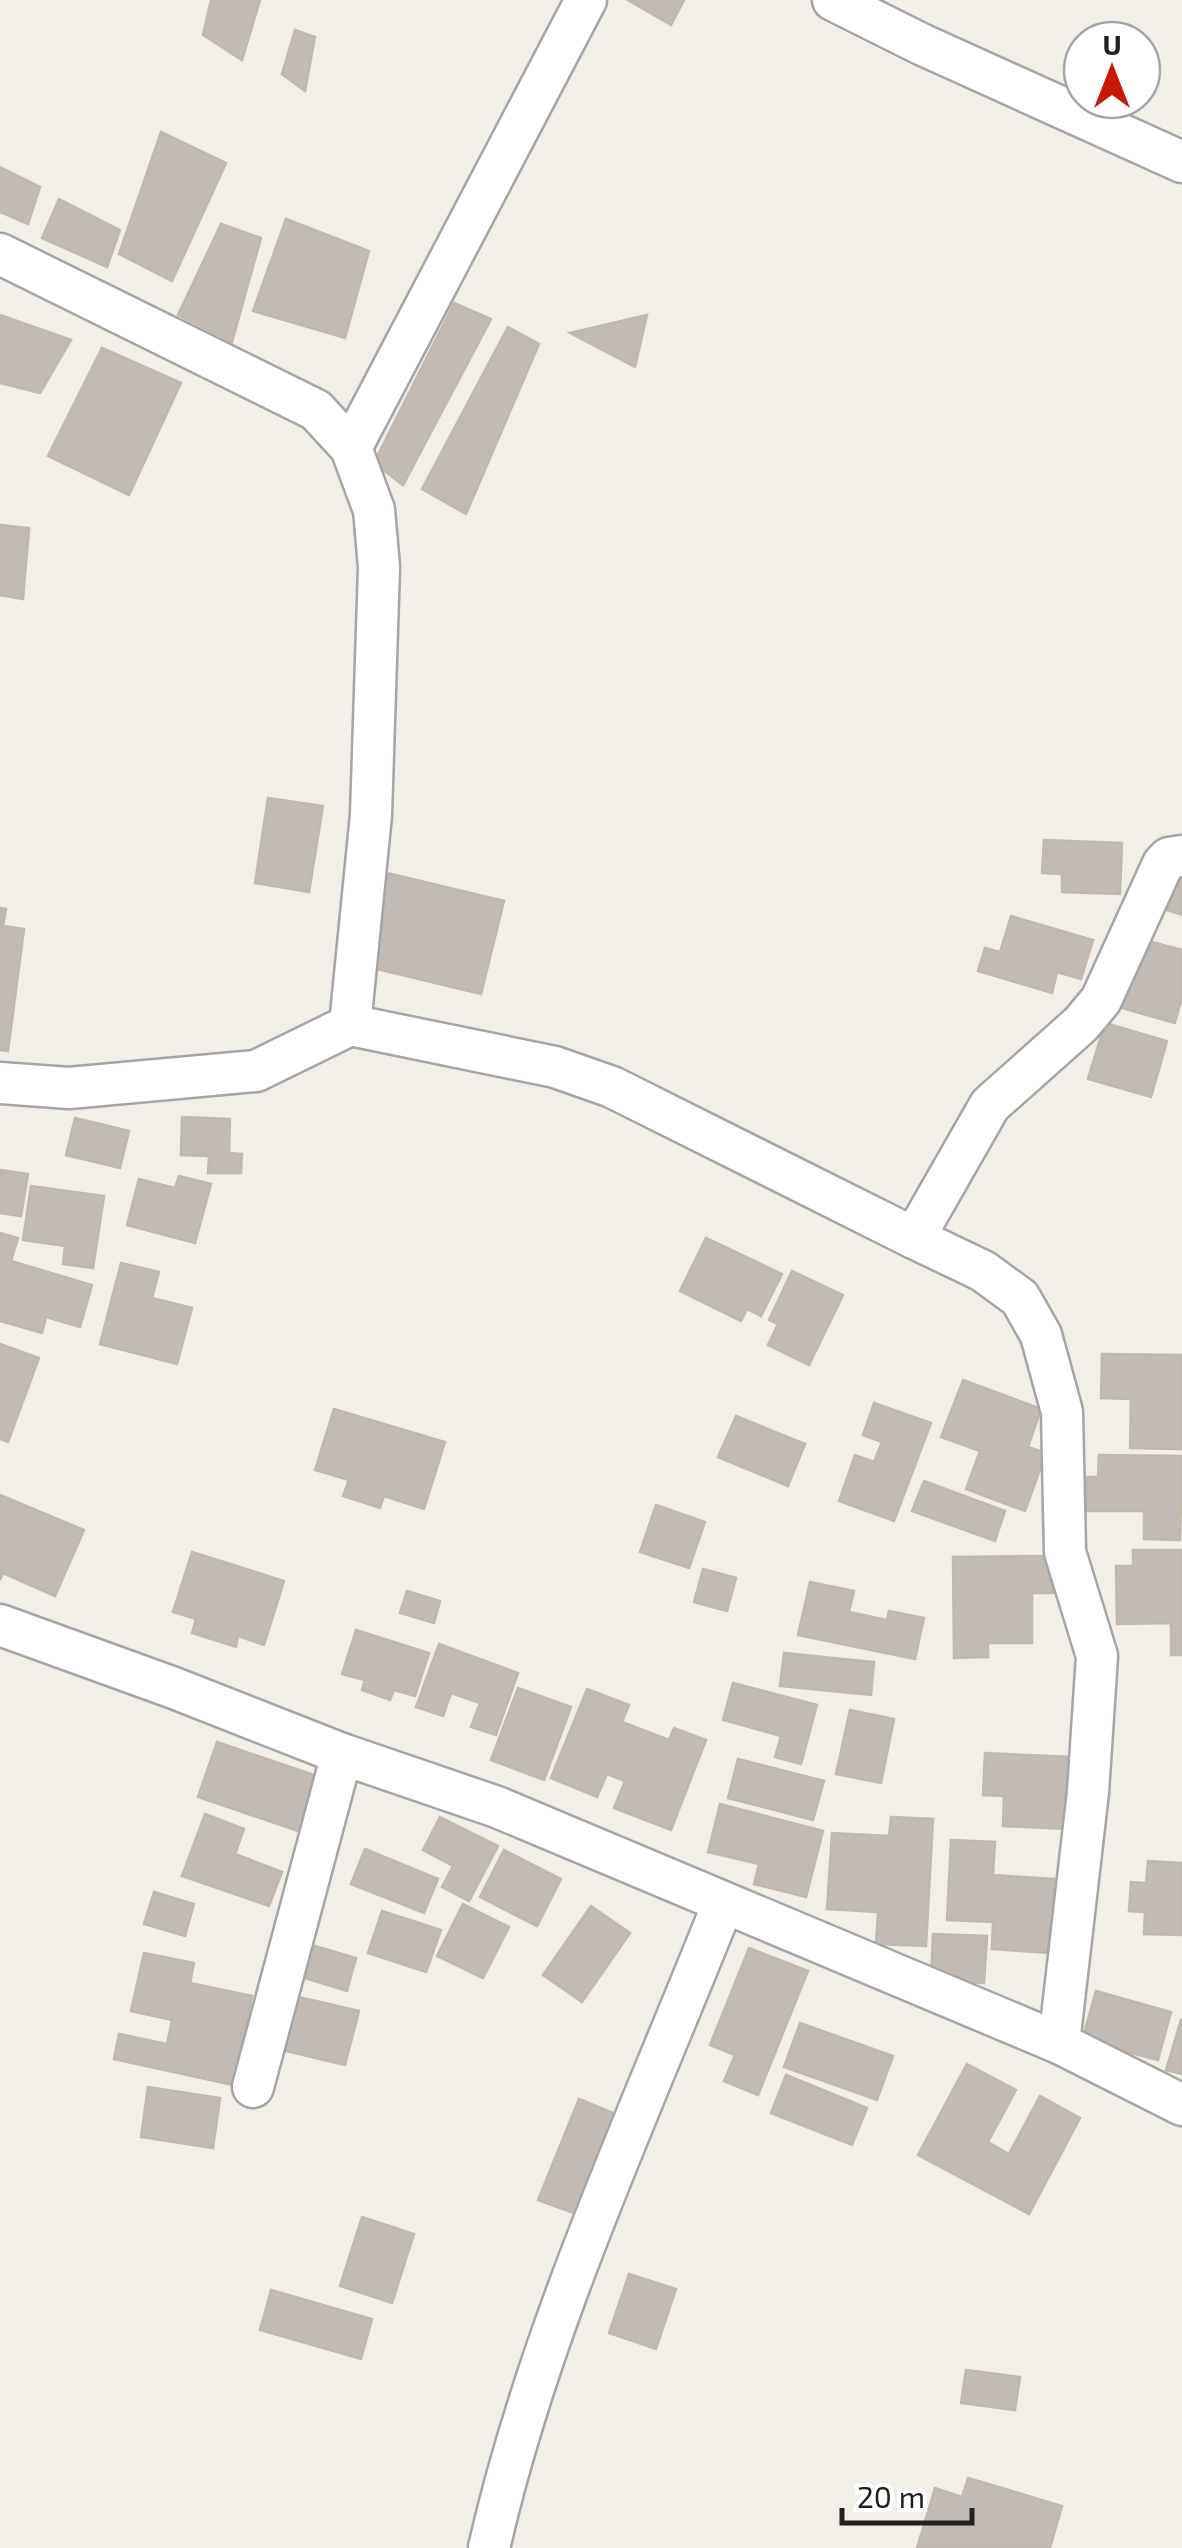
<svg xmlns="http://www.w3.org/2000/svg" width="1182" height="2548" font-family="'Exo 2',sans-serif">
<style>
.building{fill:#c2bbb5;stroke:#c2b7ab;stroke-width:2.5}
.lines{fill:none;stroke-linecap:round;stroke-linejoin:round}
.street-casing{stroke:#a5a5a5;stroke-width:45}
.street{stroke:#fff;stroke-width:40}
</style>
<rect width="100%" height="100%" fill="#f1efe8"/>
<g class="building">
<path d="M 211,0 L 260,0 L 242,60 L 203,35 Z"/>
<path d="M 628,0 L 684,0 L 671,25 Z"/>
<path d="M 295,30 L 315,37 L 305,91 L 282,74 Z"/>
<path d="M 161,132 L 226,163 L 172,281 L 119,254 Z"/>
<path d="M 0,167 L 40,187 L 28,224 L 0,212 Z"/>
<path d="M 59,199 L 120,230 L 107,267 L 42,238 Z"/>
<path d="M 286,219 L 369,251 L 345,338 L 253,311 Z"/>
<path d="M 221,224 L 261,238 L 232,342 L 178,315 Z"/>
<path d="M 454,303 L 491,319 L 403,485 L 374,463 Z"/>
<path d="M 0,315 L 71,340 L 40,393 L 0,383 Z"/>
<path d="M 647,315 L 635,367 L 570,333 Z"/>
<path d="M 508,327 L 539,344 L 466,514 L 422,489 Z"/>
<path d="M 102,348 L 181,383 L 129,495 L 48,456 Z"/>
<path d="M 0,525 L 29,528 L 23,599 L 0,595 Z"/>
<path d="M 268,798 L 323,806 L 309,892 L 255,883 Z"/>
<path d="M 1044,840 L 1122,843 L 1120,894 L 1062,892 L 1062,874 L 1042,873 Z"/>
<path d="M 387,873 L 504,901 L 481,994 L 365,966 Z"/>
<path d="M 1173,875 L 1182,878 L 1182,915 L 1164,909 Z"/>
<path d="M 0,908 L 6,909 L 3,926 L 24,929 L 8,1051 L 0,1050 Z"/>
<path d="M 1011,916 L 1093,940 L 1081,979 L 1057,972 L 1052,993 L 978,971 L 985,948 L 1000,952 Z"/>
<path d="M 1137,938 L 1182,950 L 1182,997 L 1175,1023 L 1118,1007 Z"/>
<path d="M 1105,1023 L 1167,1041 L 1151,1097 L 1088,1079 Z"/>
<path d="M 182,1117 L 230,1119 L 229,1153 L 242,1154 L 241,1173 L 208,1173 L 209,1156 L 181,1155 Z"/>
<path d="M 75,1118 L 129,1131 L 120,1168 L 66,1155 Z"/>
<path d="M 0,1170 L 28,1174 L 21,1216 L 0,1213 Z"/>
<path d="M 179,1176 L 211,1184 L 195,1243 L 127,1225 L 139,1179 L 175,1188 Z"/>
<path d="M 31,1186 L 104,1196 L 93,1268 L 63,1264 L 65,1246 L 23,1240 Z"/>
<path d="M 0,1233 L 18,1238 L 11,1261 L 92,1285 L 80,1327 L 46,1317 L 42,1333 L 0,1321 Z"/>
<path d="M 706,1238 L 782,1274 L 761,1316 L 747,1309 L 741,1321 L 680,1291 Z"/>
<path d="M 121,1263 L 159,1272 L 152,1298 L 192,1308 L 177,1364 L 100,1344 Z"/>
<path d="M 792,1271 L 843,1295 L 809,1365 L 768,1345 L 778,1324 L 769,1320 Z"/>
<path d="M 0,1344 L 39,1358 L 8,1442 L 0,1439 Z"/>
<path d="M 1102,1354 L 1182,1355 L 1182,1449 L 1130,1448 L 1131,1399 L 1101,1398 Z"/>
<path d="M 963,1380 L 1041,1409 L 1028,1447 L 1046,1453 L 1025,1511 L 966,1489 L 980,1451 L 941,1437 Z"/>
<path d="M 874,1403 L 931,1423 L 894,1521 L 839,1501 L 855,1455 L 874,1462 L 882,1442 L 863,1435 Z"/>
<path d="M 334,1409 L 445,1442 L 424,1509 L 384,1496 L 380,1508 L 343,1496 L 349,1480 L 315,1470 Z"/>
<path d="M 736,1416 L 805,1444 L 788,1486 L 718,1457 Z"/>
<path d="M 1099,1455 L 1182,1456 L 1180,1540 L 1144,1539 L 1144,1511 L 1087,1511 L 1087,1477 L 1098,1477 Z"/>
<path d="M 924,1481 L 1005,1511 L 995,1541 L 912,1511 Z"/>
<path d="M 0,1495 L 84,1530 L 55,1596 L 3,1573 L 0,1580 Z"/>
<path d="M 656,1505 L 705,1522 L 689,1568 L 640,1552 Z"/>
<path d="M 1133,1550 L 1182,1550 L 1182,1655 L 1171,1655 L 1171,1623 L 1117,1624 L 1116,1566 L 1133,1566 Z"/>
<path d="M 192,1552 L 284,1581 L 264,1645 L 238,1636 L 236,1647 L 192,1633 L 196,1619 L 173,1612 Z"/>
<path d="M 1052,1556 L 1053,1593 L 1032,1593 L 1032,1643 L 988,1643 L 988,1657 L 954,1658 L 953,1557 Z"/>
<path d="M 703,1569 L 736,1578 L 727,1611 L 694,1602 Z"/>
<path d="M 810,1582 L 854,1591 L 849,1612 L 887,1620 L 889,1611 L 924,1618 L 915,1659 L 798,1635 Z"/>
<path d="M 407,1591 L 440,1601 L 434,1623 L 400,1613 Z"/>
<path d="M 356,1630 L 429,1653 L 415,1696 L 394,1690 L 390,1700 L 362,1690 L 365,1680 L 342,1674 Z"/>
<path d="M 439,1644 L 518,1673 L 496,1735 L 471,1727 L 480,1703 L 451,1693 L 443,1716 L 416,1707 Z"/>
<path d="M 784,1653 L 874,1662 L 871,1695 L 780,1686 Z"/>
<path d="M 733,1683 L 817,1705 L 801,1764 L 775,1757 L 781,1736 L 723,1720 Z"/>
<path d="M 518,1688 L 571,1707 L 544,1780 L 491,1760 Z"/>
<path d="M 587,1689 L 629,1705 L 622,1722 L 669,1740 L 674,1728 L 706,1740 L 671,1830 L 614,1808 L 625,1781 L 607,1774 L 597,1797 L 551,1778 Z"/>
<path d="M 850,1710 L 894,1719 L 881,1783 L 836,1774 Z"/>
<path d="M 217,1742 L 326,1779 L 307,1834 L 198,1797 Z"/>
<path d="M 985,1753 L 1070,1757 L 1067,1829 L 1003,1826 L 1004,1796 L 983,1795 Z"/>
<path d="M 738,1759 L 824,1781 L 813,1820 L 728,1798 Z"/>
<path d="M 720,1804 L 823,1831 L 806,1897 L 754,1884 L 759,1864 L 708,1852 Z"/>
<path d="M 205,1814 L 244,1829 L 235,1854 L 282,1872 L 269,1906 L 182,1876 Z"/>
<path d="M 440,1817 L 498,1846 L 469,1901 L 442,1887 L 453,1866 L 423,1850 Z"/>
<path d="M 891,1817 L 933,1819 L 926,1946 L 876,1944 L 878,1912 L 827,1909 L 832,1833 L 889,1836 Z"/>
<path d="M 951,1840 L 995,1842 L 993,1875 L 1054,1879 L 1050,1953 L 992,1949 L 993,1922 L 947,1920 Z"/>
<path d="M 365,1849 L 438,1879 L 424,1913 L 351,1884 Z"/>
<path d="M 504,1850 L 561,1879 L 537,1926 L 480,1897 Z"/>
<path d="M 1148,1861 L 1182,1863 L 1182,1935 L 1144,1934 L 1145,1912 L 1129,1911 L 1131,1882 L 1146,1883 Z"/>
<path d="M 154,1892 L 194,1904 L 185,1936 L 144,1924 Z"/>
<path d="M 463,1904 L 509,1927 L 483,1978 L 437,1956 Z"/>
<path d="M 591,1906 L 630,1933 L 582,2002 L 543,1975 Z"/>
<path d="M 382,1911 L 441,1930 L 426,1972 L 368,1953 Z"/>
<path d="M 933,1934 L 987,1936 L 984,1983 L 931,1981 Z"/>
<path d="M 298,1941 L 356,1958 L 347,1991 L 288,1973 Z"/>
<path d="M 749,1948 L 808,1971 L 758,2095 L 724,2081 L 735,2055 L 710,2045 Z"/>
<path d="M 144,1953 L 194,1963 L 190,1983 L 252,1996 L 233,2085 L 114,2059 L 119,2034 L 167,2044 L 172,2020 L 131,2011 Z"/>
<path d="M 1096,1991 L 1171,2012 L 1158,2060 L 1082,2040 Z"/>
<path d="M 290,1995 L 359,2011 L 345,2065 L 278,2049 Z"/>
<path d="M 1181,2020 L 1182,2020 L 1182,2074 L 1166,2070 Z"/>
<path d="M 800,2023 L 893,2056 L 877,2100 L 784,2067 Z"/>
<path d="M 967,2064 L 1016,2090 L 988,2142 L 1009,2154 L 1040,2096 L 1080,2118 L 1029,2214 L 918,2155 Z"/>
<path d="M 786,2075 L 867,2108 L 852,2145 L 771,2113 Z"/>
<path d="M 148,2087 L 220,2098 L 213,2148 L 141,2137 Z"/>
<path d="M 579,2099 L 630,2120 L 590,2219 L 538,2200 Z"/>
<path d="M 362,2217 L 414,2234 L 392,2303 L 340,2286 Z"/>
<path d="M 629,2274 L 676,2289 L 656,2349 L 609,2333 Z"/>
<path d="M 271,2290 L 372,2319 L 361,2359 L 260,2330 Z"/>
<path d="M 966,2370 L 1020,2377 L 1015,2410 L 961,2403 Z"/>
<path d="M 968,2478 L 1062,2506 L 1050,2548 L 917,2548 L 935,2488 L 962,2497 Z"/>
</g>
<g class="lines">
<g class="street-casing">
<g id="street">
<path d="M 833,0 L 921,44 L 1182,162"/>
<path d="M 0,254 L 316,410 L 351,448 L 374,510 L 379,567 L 371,815 L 350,1025 L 256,1071 L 69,1088 L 0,1083"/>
<path d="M 351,448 L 586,0"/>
<path d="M 350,1025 L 555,1067 L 612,1087 L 914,1238"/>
<path d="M 0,1625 L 174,1688 L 342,1754 L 497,1807 L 1059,2043 L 1182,2105"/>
<path d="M 1059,2043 L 1088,1792 L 1097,1656 L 1065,1552 L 1062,1412 L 1041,1335 L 1020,1298 L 983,1271 L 914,1238 L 990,1105 L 1081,1024 L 1101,1000 L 1163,864 L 1169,858 L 1182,856"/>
<path d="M 253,2087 L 342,1754"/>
<path d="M 489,2548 C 539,2328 640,2113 723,1904"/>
</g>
</g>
<use href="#street" class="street"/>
</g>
<g transform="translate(1112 70)"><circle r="48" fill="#ffffff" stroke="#a6a6a6" stroke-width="2.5"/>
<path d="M0-8L18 38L0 25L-18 38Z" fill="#ca1808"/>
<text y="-15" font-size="28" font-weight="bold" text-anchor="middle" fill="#212121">U</text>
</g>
<path d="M842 2508v15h130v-15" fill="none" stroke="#212121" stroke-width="5"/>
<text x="857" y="2508" font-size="30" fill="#212121" stroke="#ffffff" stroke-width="8" paint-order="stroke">20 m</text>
</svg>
